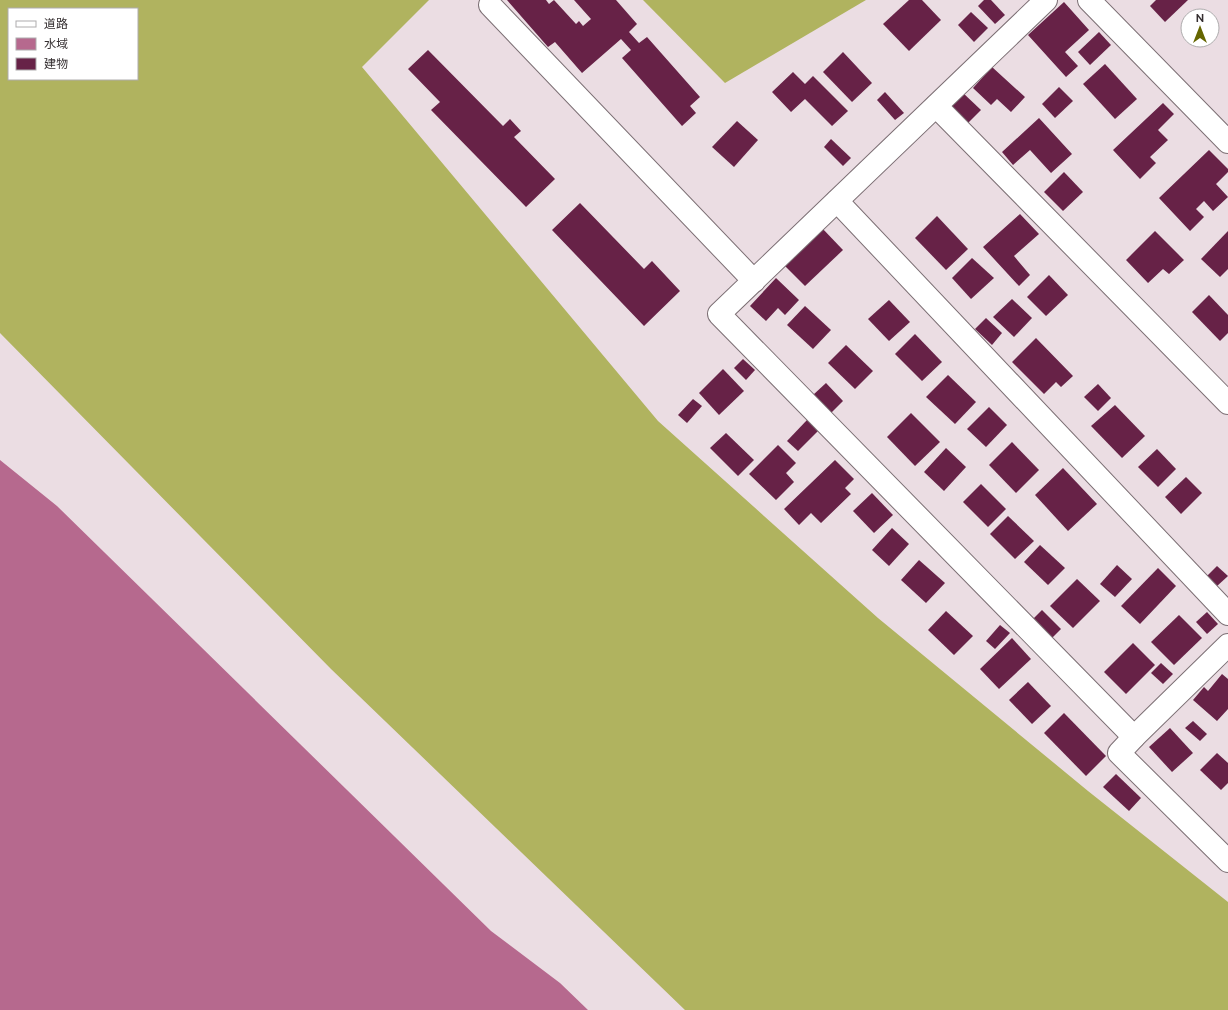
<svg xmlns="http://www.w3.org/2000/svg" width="1228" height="1010" font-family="Raleway,'Noto Sans JP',sans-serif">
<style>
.forest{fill:#b0b35f;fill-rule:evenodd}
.water{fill:#b6698e}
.building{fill:#672247}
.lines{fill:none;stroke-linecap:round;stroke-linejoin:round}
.minor-casing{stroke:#7c6f74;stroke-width:24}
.minor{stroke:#fff;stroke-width:22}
</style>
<rect width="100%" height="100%" fill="#ebdde3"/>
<g class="forest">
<path d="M 0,0 L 429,0 L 362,67 L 658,421 L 878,618 L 1088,791 L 1228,902 L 1228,1010 L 685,1010 L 331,669 L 0,333 ZM 9,9 L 137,9 L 137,79 L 9,79 Z"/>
<path d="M 643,0 L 866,0 L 725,83 Z"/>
</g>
<path class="water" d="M 0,460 L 57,506 L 491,931 L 560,983 L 588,1010 L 0,1010 Z"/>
<g class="building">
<path d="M 507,0 L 546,0 L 549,4 L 554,0 L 576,24 L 579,21 L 583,26 L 591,19 L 574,0 L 616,0 L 637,24 L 629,32 L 639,43 L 647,37 L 700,97 L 690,106 L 696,113 L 682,126 L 622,58 L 631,50 L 621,39 L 582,73 L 555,42 L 548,47 Z"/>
<path d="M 909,0 L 922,0 L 941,20 L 909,51 L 883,24 Z"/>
<path d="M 984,0 L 991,0 L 1005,15 L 995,24 L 978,6 Z"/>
<path d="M 1156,0 L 1188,0 L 1165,22 L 1150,6 Z"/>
<path d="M 1064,2 L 1089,30 L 1065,52 L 1078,66 L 1066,77 L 1028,35 Z"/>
<path d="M 971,12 L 988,28 L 974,42 L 958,25 Z"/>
<path d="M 1099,32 L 1111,45 L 1090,65 L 1078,52 Z"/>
<path d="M 428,50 L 503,126 L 510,119 L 521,131 L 514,137 L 555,179 L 526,207 L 431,110 L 440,102 L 408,69 Z"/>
<path d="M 843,52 L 872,83 L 852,102 L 823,72 Z"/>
<path d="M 1105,64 L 1137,99 L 1115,119 L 1083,84 Z"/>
<path d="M 992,67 L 1025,97 L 1011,112 L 997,99 L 991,105 L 973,88 Z"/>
<path d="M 793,72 L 805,84 L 813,76 L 848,111 L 832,126 L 805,99 L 791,112 L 772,92 Z"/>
<path d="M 1059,87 L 1073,101 L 1055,118 L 1042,104 Z"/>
<path d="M 885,92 L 904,113 L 895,120 L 877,100 Z"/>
<path d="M 962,92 L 981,110 L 968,123 L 950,105 Z"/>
<path d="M 1163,103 L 1174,114 L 1158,130 L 1168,140 L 1150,157 L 1156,163 L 1140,179 L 1113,150 Z"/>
<path d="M 1039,118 L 1072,154 L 1051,173 L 1030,150 L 1013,165 L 1002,152 Z"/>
<path d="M 737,121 L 758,140 L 734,167 L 712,147 Z"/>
<path d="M 831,139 L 851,158 L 843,166 L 824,147 Z"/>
<path d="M 1209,150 L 1228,169 L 1228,172 L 1216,184 L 1228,197 L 1213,211 L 1204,201 L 1196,209 L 1204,217 L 1190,231 L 1159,198 Z"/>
<path d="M 1064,172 L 1083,192 L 1063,211 L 1044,192 Z"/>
<path d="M 580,203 L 644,269 L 652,261 L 680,291 L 644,326 L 552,230 Z"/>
<path d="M 1020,214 L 1039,234 L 1014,256 L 1030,275 L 1019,286 L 983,247 Z"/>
<path d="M 937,216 L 968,249 L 946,270 L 915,238 Z"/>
<path d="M 821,227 L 843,250 L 805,286 L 783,264 Z"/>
<path d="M 1155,231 L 1184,260 L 1169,274 L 1163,269 L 1148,283 L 1126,260 Z"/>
<path d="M 1228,231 L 1228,269 L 1220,277 L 1201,259 Z"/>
<path d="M 972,258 L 994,278 L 971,299 L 952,278 Z"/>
<path d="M 1049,275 L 1068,295 L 1046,316 L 1027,297 Z"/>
<path d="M 776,278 L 799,300 L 785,315 L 778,308 L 766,321 L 750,306 Z"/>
<path d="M 1209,295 L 1228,315 L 1228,333 L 1220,341 L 1192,312 Z"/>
<path d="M 1012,299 L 1032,318 L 1014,337 L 993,317 Z"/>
<path d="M 889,300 L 910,322 L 889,341 L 868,319 Z"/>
<path d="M 805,306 L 831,330 L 813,349 L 787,325 Z"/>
<path d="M 986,318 L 1002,333 L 992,345 L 975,329 Z"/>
<path d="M 915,334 L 942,362 L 922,381 L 895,354 Z"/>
<path d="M 1036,338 L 1073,376 L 1061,387 L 1056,382 L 1044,394 L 1012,362 Z"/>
<path d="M 846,345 L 873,371 L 855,389 L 828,363 Z"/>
<path d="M 743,359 L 755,370 L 746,380 L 734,368 Z"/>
<path d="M 723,369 L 744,391 L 719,415 L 699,393 Z"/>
<path d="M 948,375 L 976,402 L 955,424 L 926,397 Z"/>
<path d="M 826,383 L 843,401 L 831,413 L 813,395 Z"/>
<path d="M 1098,384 L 1111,398 L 1098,411 L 1084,397 Z"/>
<path d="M 693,399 L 702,406 L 687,423 L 678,415 Z"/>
<path d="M 1115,405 L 1145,436 L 1122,458 L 1091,426 Z"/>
<path d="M 989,407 L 1007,425 L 986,447 L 967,429 Z"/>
<path d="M 911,413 L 940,442 L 915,466 L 887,437 Z"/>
<path d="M 807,420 L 818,431 L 798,451 L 787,441 Z"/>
<path d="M 726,433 L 754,460 L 738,476 L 710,448 Z"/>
<path d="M 1012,442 L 1039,470 L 1016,493 L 989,465 Z"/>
<path d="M 778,445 L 796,463 L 786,473 L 794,482 L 776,500 L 749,474 Z"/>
<path d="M 946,448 L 966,467 L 944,491 L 924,472 Z"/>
<path d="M 1157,449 L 1176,469 L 1158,487 L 1138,467 Z"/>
<path d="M 835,460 L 854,479 L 845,488 L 851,494 L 821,523 L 811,513 L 799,525 L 784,509 Z"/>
<path d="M 1063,468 L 1097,504 L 1068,531 L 1035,495 Z"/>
<path d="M 1186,477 L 1202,493 L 1181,514 L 1165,497 Z"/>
<path d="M 981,484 L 1006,509 L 988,527 L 963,502 Z"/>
<path d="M 872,493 L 893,515 L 874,533 L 853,511 Z"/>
<path d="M 1008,516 L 1034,541 L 1015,559 L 990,534 Z"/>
<path d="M 892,528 L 909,544 L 889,566 L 872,550 Z"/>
<path d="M 1040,545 L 1065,568 L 1048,585 L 1024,562 Z"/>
<path d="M 919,560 L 945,583 L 926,603 L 901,580 Z"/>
<path d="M 1117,565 L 1132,579 L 1115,597 L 1100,584 Z"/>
<path d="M 1217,566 L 1228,576 L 1216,587 L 1206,577 Z"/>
<path d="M 1158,568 L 1176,586 L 1140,624 L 1121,606 Z"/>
<path d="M 1077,579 L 1100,601 L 1073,628 L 1050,606 Z"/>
<path d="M 1042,610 L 1061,629 L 1052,638 L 1032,620 Z"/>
<path d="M 946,611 L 973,636 L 954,655 L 928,630 Z"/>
<path d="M 1207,612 L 1218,624 L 1207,634 L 1196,622 Z"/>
<path d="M 1179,615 L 1202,638 L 1174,665 L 1151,642 Z"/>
<path d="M 1000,625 L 1010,633 L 995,649 L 986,641 Z"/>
<path d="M 1012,638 L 1031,659 L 999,689 L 980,669 Z"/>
<path d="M 1133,643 L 1155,665 L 1126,694 L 1104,672 Z"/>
<path d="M 1161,663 L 1173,674 L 1163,684 L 1151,673 Z"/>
<path d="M 1222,674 L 1228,679 L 1228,709 L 1217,721 L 1193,700 L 1204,687 L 1208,691 Z"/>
<path d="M 1028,682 L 1051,706 L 1032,724 L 1009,700 Z"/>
<path d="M 1064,713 L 1106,756 L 1086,776 L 1044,733 Z"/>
<path d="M 1193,721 L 1207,734 L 1200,741 L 1185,728 Z"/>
<path d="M 1170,728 L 1193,753 L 1172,772 L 1149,747 Z"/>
<path d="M 1217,753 L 1228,763 L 1228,783 L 1221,790 L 1200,770 Z"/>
<path d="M 1116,774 L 1141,798 L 1129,811 L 1103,787 Z"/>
</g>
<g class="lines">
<g class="minor-casing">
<g id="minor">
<path d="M 1046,0 L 719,314 L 1134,737 L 1228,645"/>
<path d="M 1089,0 L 1228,142"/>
<path d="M 490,5 L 754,281"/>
<path d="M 936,106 L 1228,403"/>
<path d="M 837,201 L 1228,614"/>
<path d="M 1134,737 L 1119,753 L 1228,861"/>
</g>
</g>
<use href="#minor" class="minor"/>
</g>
<rect x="8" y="8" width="130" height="72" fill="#ffffff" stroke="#aeacad"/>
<rect x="16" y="21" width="20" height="6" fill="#ffffff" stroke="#aeacad"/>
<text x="44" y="28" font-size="12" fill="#352f31">道路</text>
<rect x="16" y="38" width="20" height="12" fill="#b6698e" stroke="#aeacad"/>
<text x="44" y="48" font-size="12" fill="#352f31">水域</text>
<rect x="16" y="58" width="20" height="12" fill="#672247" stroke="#aeacad"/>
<text x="44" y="68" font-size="12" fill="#352f31">建物</text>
<g transform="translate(1200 28)"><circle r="19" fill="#ffffff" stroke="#aeacad"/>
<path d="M0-3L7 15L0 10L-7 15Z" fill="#656600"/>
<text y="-6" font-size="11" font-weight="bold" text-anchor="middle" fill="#352f31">N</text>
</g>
</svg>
